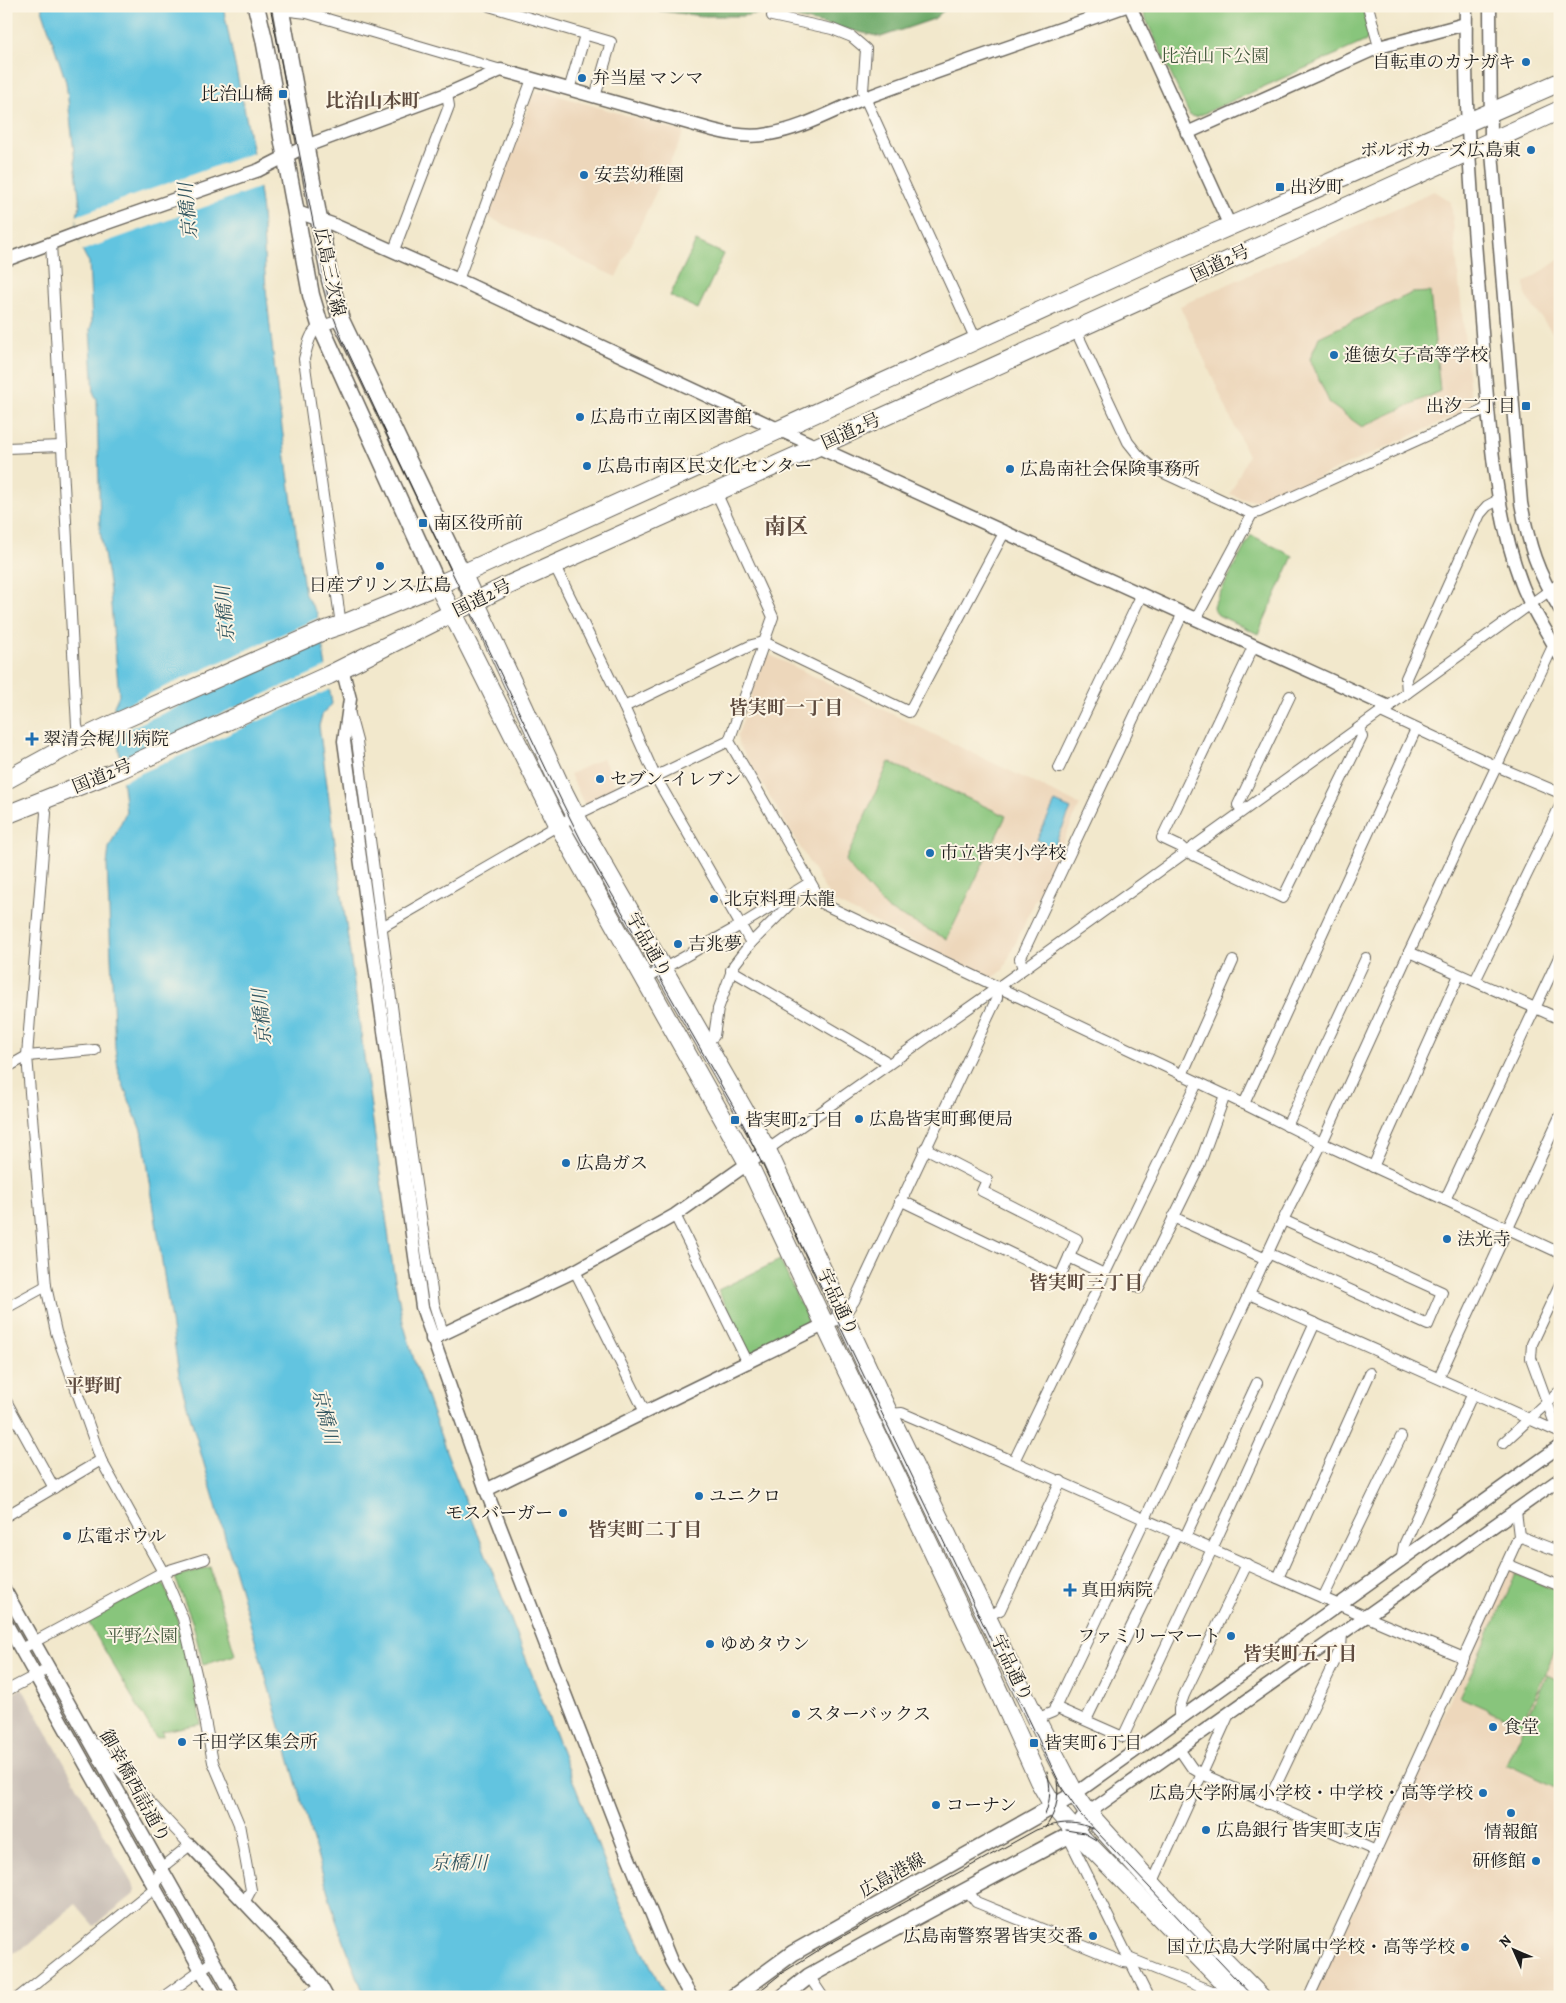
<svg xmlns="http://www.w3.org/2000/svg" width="1566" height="2003" font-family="Alegreya,'Noto Serif JP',serif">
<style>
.built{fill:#edd7bb}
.industrial{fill:#ccc2b9}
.green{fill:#88c57b;stroke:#52704c}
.forest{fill:#6eaa6b;stroke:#456344}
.water{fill:#62c4e0;stroke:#3f707e}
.pier{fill:#f2e8cc}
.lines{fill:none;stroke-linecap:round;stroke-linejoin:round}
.minor-casing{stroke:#67635a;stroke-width:12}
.tertiary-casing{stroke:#67635a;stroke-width:15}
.secondary-casing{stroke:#67635a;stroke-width:18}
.primary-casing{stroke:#67635a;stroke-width:19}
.trunk-casing{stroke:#67635a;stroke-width:20}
.minor{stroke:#fff;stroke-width:10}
.tertiary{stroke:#fff;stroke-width:12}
.secondary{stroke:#fff;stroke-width:15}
.primary{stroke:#fff;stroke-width:16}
.trunk{stroke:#fff;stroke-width:18}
.tram{stroke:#1c1c1c;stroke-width:1}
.poi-dot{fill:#1f6fb2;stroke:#fcf5e5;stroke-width:2}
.labels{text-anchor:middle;stroke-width:4;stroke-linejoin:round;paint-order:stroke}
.park-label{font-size:18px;fill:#42573d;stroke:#fcf5e5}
.poi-label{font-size:18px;fill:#1c1c1c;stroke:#fcf5e5;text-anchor:start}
.street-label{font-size:18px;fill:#1c1c1c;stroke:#fcf5e5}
.neighbourhood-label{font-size:19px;font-weight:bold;fill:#5e4b3f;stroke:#fcf5e5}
.water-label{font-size:19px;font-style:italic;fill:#345761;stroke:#fcf5e5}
.district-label{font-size:22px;font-weight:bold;fill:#5e4b3f;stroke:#fcf5e5}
</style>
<rect width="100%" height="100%" fill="#fcf5e5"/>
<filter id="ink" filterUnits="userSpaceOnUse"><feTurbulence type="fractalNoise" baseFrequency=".02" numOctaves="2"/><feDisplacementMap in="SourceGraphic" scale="10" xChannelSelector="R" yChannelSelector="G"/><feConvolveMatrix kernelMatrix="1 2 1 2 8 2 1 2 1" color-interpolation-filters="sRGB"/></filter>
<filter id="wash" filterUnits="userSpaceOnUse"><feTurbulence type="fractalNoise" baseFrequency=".0096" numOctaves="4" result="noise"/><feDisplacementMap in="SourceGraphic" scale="20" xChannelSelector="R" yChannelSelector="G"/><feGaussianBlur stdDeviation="1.12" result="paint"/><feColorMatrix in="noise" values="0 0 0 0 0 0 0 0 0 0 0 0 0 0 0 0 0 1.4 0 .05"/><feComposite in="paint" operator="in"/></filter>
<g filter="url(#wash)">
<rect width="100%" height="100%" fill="#f2e8cc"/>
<g class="built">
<path d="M 542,91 L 684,132 L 616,277 L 488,217 L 533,94 Z"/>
<path d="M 1434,191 L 1451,202 L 1471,403 L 1466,411 L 1273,498 L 1259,501 L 1243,499 L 1230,494 L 1248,456 L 1180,306 Z"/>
<path d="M 1560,259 L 1560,343 L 1526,297 L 1525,283 Z"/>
<path d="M 770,655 L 1080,805 L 1003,970 L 992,979 L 832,901 L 738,743 L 737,736 L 764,659 Z"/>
<path d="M 603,758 L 618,791 L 585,806 L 570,774 Z"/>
<path d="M 1510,1569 L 1560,1590 L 1560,1997 L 1313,1997 Z"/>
</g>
<path class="industrial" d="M 21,1689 L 25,1693 L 135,1889 L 133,1895 L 94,1926 L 75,1904 L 28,1945 L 6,1957 L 6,1697 Z"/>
<g class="green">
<path d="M 1150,6 L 1362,6 L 1369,34 L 1366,41 L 1196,117 L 1190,116 L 1144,15 L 1145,11 Z"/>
<path d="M 696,241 L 724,254 L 698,309 L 670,296 Z"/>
<path d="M 1430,292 L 1440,391 L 1362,427 L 1330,404 L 1310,359 L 1319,337 L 1412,293 Z"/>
<path d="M 1251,535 L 1293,556 L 1258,634 L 1218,615 L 1214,610 L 1213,606 Z"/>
<path d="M 889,762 L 1006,816 L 947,939 L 887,909 L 845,862 Z"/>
<path d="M 780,1260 L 808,1320 L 804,1329 L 754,1354 L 747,1350 L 718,1290 Z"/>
<path d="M 210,1567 L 235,1655 L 203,1665 L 193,1624 L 175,1577 Z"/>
<path d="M 1516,1574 L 1560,1592 L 1560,1639 L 1522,1725 L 1460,1697 Z"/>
<path d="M 157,1582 L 163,1584 C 184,1627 193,1676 201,1724 L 162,1731 L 163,1736 L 156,1738 L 87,1620 Z"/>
<path d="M 1547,1675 L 1560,1681 L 1560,1781 L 1557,1788 L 1506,1764 Z"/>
</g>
<path class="forest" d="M 620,6 L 949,6 L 934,19 L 881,37 L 770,12 L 742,16 L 702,16 Z"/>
<g class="water">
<path d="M 41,6 L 223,6 C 235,70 251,132 260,196 C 265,230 263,264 267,298 C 277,398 291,496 305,595 L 317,613 L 332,704 L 322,715 L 319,726 L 393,1268 L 403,1322 L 415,1363 L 446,1451 L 622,1908 L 666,1997 L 365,1997 L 336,1920 L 180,1381 L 143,1136 L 119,1074 L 115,1048 L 107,865 L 109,848 L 126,812 L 114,706 L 119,695 L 109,583 L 100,531 L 97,399 L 94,394 L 90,329 L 92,323 L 89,262 C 79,249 73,220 80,205 L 66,82 Z"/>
<path d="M 1055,802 L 1071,809 L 1053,848 L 1037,840 Z"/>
</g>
<g class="pier">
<path d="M 255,152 L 261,187 L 81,251 L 76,216 Z"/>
<path d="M 320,617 L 324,642 L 114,735 L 111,711 Z"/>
<path d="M 328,666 L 331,689 L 121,782 L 117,760 Z"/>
</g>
</g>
<g filter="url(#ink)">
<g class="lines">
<g class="minor-casing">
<g id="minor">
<path d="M 489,6 L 611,42 L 595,97"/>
<path d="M 1368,6 L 1379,47"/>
<path d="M 281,10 L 307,13 L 501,70"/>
<path d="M 772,16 L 832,29 L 852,37 L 866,49 L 863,91 L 865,98 L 976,340"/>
<path d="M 571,83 L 585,35"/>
<path d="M 51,243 L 77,726 L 81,739"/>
<path d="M 394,250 L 449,106 L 447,94"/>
<path d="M 458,280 L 532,79"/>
<path d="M 341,320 C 311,328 312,329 304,359 L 341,625"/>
<path d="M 1075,329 L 1128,442 L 1140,457 L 1153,468 L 1252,514 L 1259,512 L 1488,408"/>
<path d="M 6,448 L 62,446"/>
<path d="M 716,492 L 773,617 L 729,741 L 823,904 L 1244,1104 L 1322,1143 L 1560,1253"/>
<path d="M 554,564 L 624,707 L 655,776 L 751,943"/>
<path d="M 1196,619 L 1252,514"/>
<path d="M 1254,645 L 1162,838 L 1181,847 L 1185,851 L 1283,898 L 1362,737 L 1359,728"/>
<path d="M 1407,693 L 1406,678 L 1480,514 L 1487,506 L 1500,499"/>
<path d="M 624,707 L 752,645 L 764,642 L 909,712 L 1005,531"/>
<path d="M 349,711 L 357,741 L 412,1157 L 434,1304 L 443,1333"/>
<path d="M 1381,712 L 1496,766 L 1560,793"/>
<path d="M 1059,768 L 1142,594"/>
<path d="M 43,800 L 46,813 L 27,1056 L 46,1286 L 56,1332 L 101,1460 L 163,1572 L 183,1619 L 197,1678 L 213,1762 L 239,1824 L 251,1890 L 244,1903"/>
<path d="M 1242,811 L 1238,805 L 1290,696"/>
<path d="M 382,927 L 576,815 L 729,741"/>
<path d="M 1409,952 L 1560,1019"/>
<path d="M 1023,969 L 1020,959 L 1183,613"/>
<path d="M 731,970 L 884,1060 L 887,1064"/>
<path d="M 645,979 L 741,925 L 809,883"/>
<path d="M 1475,981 L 1560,806"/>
<path d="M 705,1042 L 714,1036 L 718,1009 L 734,965 L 751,943 L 792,902 L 794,892"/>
<path d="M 6,1068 L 27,1056 L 95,1050"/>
<path d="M 1182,1075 L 1233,961"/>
<path d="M 1244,1104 L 1416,729"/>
<path d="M 1287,1126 L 1366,958"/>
<path d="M 767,1150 L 997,988 L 1560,583"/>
<path d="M 1373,1167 L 1459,975"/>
<path d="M 900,1200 L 1060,1277 L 1077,1239 L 982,1191 L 987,1180 L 925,1148"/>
<path d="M 1445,1200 L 1560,955"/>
<path d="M 675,1215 L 748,1363"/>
<path d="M 1173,1217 L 1266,1259"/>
<path d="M 1268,1253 L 1428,1325 L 1442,1292 L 1283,1220"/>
<path d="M 1069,1257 L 1104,1274"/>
<path d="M 575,1271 L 645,1412"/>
<path d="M 1139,1288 L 1199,1166 L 1225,1095"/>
<path d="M 1249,1294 L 1556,1431"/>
<path d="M 6,1308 L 46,1286"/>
<path d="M 844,1315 L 854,1301 L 997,998 L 997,988"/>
<path d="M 1439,1377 L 1560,1116"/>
<path d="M 6,1401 L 54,1488"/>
<path d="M 889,1414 L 902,1413 C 1090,1493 1275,1580 1464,1658"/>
<path d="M 1558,1432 L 1531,1358 L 1532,1344 L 1560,1284"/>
<path d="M 1503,1443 L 1560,1391"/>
<path d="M 1014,1461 L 1197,1083"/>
<path d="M 6,1516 L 101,1460"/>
<path d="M 1519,1536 L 1560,1552"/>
<path d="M 1185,1537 L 1257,1383"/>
<path d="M 1401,1561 L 1404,1545 L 1473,1393"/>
<path d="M 1507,1564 L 1560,1586"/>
<path d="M 1278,1578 L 1370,1373"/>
<path d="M 1323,1598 L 1401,1437"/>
<path d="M 987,1616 L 1000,1610 L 1061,1481"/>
<path d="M 21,1649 L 163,1572 L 205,1559"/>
<path d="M 6,1691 L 48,1669"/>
<path d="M 1055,1707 L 1123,1737 L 1212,1549 L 1315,1323"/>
<path d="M 1036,1719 L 1053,1712 L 1145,1519 L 1283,1220 L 1322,1143 L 1409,952 L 1554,644"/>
<path d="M 1179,1719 L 1179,1709 L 1184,1695 L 1247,1564"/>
<path d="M 1086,1720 L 1177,1533"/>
<path d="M 1179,1749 L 1192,1768 L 1202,1774 L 1376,1851"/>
<path d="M 1267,1804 L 1341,1648 L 1342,1633"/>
<path d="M 1068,1836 L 1148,1997"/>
<path d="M 1152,1884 L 1229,1714"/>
<path d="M 967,1890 L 976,1902 L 1123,1962 L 1133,1963"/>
<path d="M 1131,1959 L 1216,1993 L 1229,1987"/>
<path d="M 809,1976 L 823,1997"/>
<path d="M 19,1997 L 155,1888 L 161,1868 L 190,1845 L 95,1744"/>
<path d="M 163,1997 L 213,1961"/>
<path d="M 303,1997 L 321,1986"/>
<path d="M 1309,1997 L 1519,1536 L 1516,1511"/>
</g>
</g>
<g class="tertiary-casing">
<g id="tertiary">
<path d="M 1130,6 L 1230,226"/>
<path d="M 1466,6 C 1464,111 1473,216 1481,320 C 1488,405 1491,502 1521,582 C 1530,608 1547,631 1560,656"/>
<path d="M 1490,6 L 1491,140 L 1521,503 C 1529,546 1537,572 1560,609"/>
<path d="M 1187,133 L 1379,47 L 1465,24"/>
<path d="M 297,212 L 332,224 L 470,285 L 780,430 L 1389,707"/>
<path d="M 6,260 L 78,233 L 259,170 L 306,146 L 447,94 L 501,70 L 713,130 C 732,135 750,138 769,134 C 802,129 834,110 865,98 C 951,66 1039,37 1126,6"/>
<path d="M 342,668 L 350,699 L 344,741 L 422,1307 L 486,1490 L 623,1844 L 671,1961 L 691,1997"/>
<path d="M 432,1339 L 575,1271 L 675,1215 L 767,1150"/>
<path d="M 486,1490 L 844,1315"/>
<path d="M 6,1592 L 234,1997"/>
<path d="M 6,1623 L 216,1997"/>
<path d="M 1075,1794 L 1560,1446"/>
<path d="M 1088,1813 L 1560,1479"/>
<path d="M 190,1845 L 309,1971 L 321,1986 L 327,1997"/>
</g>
</g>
<g class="secondary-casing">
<g id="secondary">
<path d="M 733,1997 L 793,1953 L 1075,1794"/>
<path d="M 783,1997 L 809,1976 L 866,1944 L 1068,1836 L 1075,1831 L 1088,1813"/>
</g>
</g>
<g class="primary-casing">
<g id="primary">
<path d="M 256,6 L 264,39 L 311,295 L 320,325 L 438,585"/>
<path d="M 280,6 L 330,280 L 341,320 L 462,573"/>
</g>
</g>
<g class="trunk-casing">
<g id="trunk">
<path d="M 462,573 L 558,781 L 580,824 L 767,1150 L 889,1414 L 1036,1719 L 1075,1794 L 1088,1813 L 1152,1884 L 1200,1935 L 1261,1997"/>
<path d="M 438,585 L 558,824 L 748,1163 L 988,1668 L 1039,1781 L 1054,1807 L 1075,1831 L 1238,1997"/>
<path d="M 6,780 L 81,739 L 113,724 L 323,631 L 341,625 L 438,585 L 1150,261 L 1560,82"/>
<path d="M 6,815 L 119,770 L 329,675 L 502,588 L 839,437 L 1560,110"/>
</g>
</g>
<use href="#minor" class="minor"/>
<use href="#tertiary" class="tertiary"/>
<use href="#secondary" class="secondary"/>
<use href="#primary" class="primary"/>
<use href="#trunk" class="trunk"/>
<g class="tram">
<path d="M 270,6 L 330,307 L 342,339 L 427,520 L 562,802 L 581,840 L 740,1118 L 1062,1788 L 1080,1814 L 1253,1997"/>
<path d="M 1045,1815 C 1051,1799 1051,1787 1047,1771"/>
<path d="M 1045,1828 C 1055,1815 1060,1798 1057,1781"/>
<path d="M 1066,1830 L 1084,1833 L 1096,1840"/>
<path d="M 752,1997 L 782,1973 L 827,1945 L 1036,1830 C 1056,1823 1073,1819 1093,1829"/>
</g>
</g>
</g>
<g class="poi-dot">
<circle cx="1526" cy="62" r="5"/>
<circle cx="582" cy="78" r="5"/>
<rect x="278" y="89" width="10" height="10" rx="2.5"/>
<circle cx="1531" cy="150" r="5"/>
<circle cx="584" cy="175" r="5"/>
<rect x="1275" y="182" width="10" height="10" rx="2.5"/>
<circle cx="1334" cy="355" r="5"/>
<rect x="1521" y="401" width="10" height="10" rx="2.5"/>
<circle cx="580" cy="417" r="5"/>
<circle cx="587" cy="466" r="5"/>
<circle cx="1010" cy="469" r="5"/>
<rect x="418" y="518" width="10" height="10" rx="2.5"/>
<circle cx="380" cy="566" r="5"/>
<path d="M29.5 731.5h5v5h5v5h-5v5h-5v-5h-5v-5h5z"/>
<circle cx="600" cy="779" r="5"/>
<circle cx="930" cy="853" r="5"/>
<circle cx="714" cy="899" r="5"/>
<circle cx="678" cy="944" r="5"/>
<circle cx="859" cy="1119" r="5"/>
<rect x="730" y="1115" width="10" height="10" rx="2.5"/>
<circle cx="566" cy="1163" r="5"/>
<circle cx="1447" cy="1239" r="5"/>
<circle cx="699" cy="1496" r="5"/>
<circle cx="563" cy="1513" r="5"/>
<circle cx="67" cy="1536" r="5"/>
<path d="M1067.5 1582.5h5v5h5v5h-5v5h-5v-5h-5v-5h5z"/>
<circle cx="1231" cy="1636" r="5"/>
<circle cx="710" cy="1644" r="5"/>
<circle cx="796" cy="1714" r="5"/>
<circle cx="1493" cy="1727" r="5"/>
<circle cx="182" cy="1742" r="5"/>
<rect x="1029" y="1738" width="10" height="10" rx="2.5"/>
<circle cx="1483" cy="1793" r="5"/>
<circle cx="936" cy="1805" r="5"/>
<circle cx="1511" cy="1813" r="5"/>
<circle cx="1206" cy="1830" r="5"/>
<circle cx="1536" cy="1861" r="5"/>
<circle cx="1093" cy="1936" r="5"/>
<circle cx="1465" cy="1947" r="5"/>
</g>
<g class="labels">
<g class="park-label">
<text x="1215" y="62">比治山下公園</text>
<text x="142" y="1642">平野公園</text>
</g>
<g class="poi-label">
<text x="1516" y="68" text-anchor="end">自転車のカナガキ</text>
<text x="592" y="84">弁当屋 マンマ</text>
<text x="273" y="100" text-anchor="end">比治山橋</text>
<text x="1521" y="156" text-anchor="end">ボルボカーズ広島東</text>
<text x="594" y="181">安芸幼稚園</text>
<text x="1290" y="193">出汐町</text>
<text x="1344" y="361">進徳女子高等学校</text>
<text x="1516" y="412" text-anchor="end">出汐二丁目</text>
<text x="590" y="423">広島市立南区図書館</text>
<text x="597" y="472">広島市南区民文化センター</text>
<text x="1020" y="475">広島南社会保険事務所</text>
<text x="433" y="529">南区役所前</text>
<text x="380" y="591" text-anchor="middle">日産プリンス広島</text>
<text x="43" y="745">翠清会梶川病院</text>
<text x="610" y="785">セブン-イレブン</text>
<text x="940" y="859">市立皆実小学校</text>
<text x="724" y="905">北京料理 太龍</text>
<text x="688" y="950">吉兆夢</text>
<text x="869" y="1125">広島皆実町郵便局</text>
<text x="745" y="1126">皆実町2丁目</text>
<text x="576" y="1169">広島ガス</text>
<text x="1457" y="1245">法光寺</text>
<text x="709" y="1502">ユニクロ</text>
<text x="553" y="1519" text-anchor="end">モスバーガー</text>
<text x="77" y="1542">広電ボウル</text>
<text x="1081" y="1596">真田病院</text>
<text x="1221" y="1642" text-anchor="end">ファミリーマート</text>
<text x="720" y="1650">ゆめタウン</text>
<text x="806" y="1720">スターバックス</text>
<text x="1503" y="1733">食堂</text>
<text x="192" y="1748">千田学区集会所</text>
<text x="1044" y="1749">皆実町6丁目</text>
<text x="1473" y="1799" text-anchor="end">広島大学附属小学校・中学校・高等学校</text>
<text x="946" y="1811">コーナン</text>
<text x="1216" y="1836">広島銀行 皆実町支店</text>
<text x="1511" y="1838" text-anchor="middle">情報館</text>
<text x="1526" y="1867" text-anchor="end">研修館</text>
<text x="1083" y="1942" text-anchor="end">広島南警察署皆実交番</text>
<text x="1455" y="1953" text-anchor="end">国立広島大学附属中学校・高等学校</text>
</g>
<g class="street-label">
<text transform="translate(1220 263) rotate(-25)" y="6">国道2号</text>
<text transform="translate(330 272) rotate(78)" y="6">広島三次線</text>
<text transform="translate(851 431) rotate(-24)" y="6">国道2号</text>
<text transform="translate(482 598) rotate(-26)" y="6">国道2号</text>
<text transform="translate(102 776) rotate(-22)" y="6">国道2号</text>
<text transform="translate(649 945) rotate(60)" y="6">宇品通り</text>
<text transform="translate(838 1302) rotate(65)" y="6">宇品通り</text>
<text transform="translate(1012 1668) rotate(64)" y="6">宇品通り</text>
<text transform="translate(135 1786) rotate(61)" y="6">御幸橋西詰通り</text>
<text transform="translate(892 1875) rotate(-29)" y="6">広島港線</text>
</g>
<g class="neighbourhood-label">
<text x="373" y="107">比治山本町</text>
<text x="786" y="714">皆実町一丁目</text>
<text x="1086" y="1289">皆実町三丁目</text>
<text x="94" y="1392">平野町</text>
<text x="645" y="1536">皆実町二丁目</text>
<text x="1300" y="1660">皆実町五丁目</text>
</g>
<g class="water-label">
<text transform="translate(187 211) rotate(-95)" y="7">京橋川</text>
<text transform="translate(224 614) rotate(-95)" y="7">京橋川</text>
<text transform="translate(261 1017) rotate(-95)" y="7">京橋川</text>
<text transform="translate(326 1416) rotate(76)" y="7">京橋川</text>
<text x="459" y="1869">京橋川</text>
</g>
<g class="district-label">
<text x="786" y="534">南区</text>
</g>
</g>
<rect width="1566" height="2003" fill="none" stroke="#fcf5e5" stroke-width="25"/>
<g transform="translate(1514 1950) rotate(315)" stroke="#fcf5e5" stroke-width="4" paint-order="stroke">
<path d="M0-4L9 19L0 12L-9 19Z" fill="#1c1c1c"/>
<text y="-8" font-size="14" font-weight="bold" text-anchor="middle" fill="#1c1c1c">N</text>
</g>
</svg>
